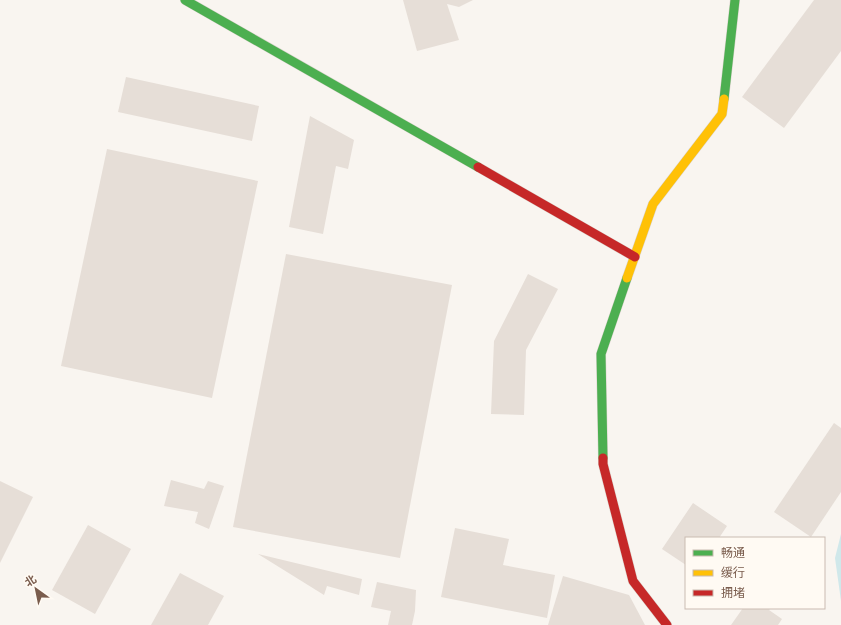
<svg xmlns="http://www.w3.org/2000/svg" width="841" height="625" font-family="Commissioner,'Noto Sans SC',sans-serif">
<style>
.water{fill:#d0e8ea}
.building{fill:#e6ded7}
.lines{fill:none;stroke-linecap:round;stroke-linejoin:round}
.fast-casing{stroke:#d9d2cb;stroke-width:10}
.slow-casing{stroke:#d9d2cb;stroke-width:10}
.jam-casing{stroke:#d9d2cb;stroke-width:10}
.fast{stroke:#4caf50;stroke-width:9}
.slow{stroke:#ffc107;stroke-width:9}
.jam{stroke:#c62828;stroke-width:9}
</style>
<rect width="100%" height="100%" fill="#f9f5f0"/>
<path class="water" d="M 841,534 L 841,601 L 835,558 Z"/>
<g class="building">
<path d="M 403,0 L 473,0 L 459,7 L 447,4 L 459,40 L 417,51 Z"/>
<path d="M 814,0 L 841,0 L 841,51 L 784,128 L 742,97 Z"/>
<path d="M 126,77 L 259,106 L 252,141 L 118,112 Z"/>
<path d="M 310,116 L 354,140 L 348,169 L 336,166 L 323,234 L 289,227 Z"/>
<path d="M 107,149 L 258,181 L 212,398 L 61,366 Z"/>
<path d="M 286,254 L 452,285 L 400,558 L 233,527 Z"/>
<path d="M 528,274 L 558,289 L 526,350 L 524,415 L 491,414 L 494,341 Z"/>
<path d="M 834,423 L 841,428 L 841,492 L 811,537 L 774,512 Z"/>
<path d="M 171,480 L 204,489 L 208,481 L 224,486 L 209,529 L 195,523 L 198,512 L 164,506 Z"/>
<path d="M 0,481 L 33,497 L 0,563 Z"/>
<path d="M 693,503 L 727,526 L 719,538 L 686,538 L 686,565 L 662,549 Z"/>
<path d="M 88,525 L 131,549 L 95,614 L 52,590 Z"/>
<path d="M 455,528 L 509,539 L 503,565 L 555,575 L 547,618 L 441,597 Z"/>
<path d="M 258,554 L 362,579 L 359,595 L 327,586 L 324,595 Z"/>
<path d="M 180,573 L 224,596 L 208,625 L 151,625 Z"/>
<path d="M 563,576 L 629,595 L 645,625 L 548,625 Z"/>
<path d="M 377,582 L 416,590 L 415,611 L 412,625 L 388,625 L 391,611 L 371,607 Z"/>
<path d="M 743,608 L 771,608 L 769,610 L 782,619 L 778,625 L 731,625 Z"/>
</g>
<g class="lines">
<g class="fast-casing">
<g id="fast">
<path d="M 185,0 L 478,167"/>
<path d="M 724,99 L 735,0"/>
<path d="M 603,458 L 601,354 L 627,278"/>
</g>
</g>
<g class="slow-casing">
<path id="slow" d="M 627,278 L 653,204 L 722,114 L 724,99"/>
</g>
<g class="jam-casing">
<g id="jam">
<path d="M 478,167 L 635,257"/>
<path d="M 603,458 L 603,464 L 633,581 L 667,625"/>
</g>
</g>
<use href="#fast" class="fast"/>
<use href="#slow" class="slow"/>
<use href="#jam" class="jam"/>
</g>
<rect x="685" y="537" width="140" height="72" fill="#fffaf3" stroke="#cabbb1"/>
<rect x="693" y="550" width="20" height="6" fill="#4caf50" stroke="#cabbb1"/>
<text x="721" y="557" font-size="12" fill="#7a5c4d">畅通</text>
<rect x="693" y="570" width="20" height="6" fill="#ffc107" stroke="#cabbb1"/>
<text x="721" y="577" font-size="12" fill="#7a5c4d">缓行</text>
<rect x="693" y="590" width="20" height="6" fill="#c62828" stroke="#cabbb1"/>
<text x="721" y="597" font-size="12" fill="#7a5c4d">拥堵</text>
<g transform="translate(36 589) rotate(327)" stroke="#fffaf3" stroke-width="3" paint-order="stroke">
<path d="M0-3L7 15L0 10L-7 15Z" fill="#7a5c4d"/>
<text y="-6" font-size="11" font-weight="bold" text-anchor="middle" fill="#7a5c4d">北</text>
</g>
</svg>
